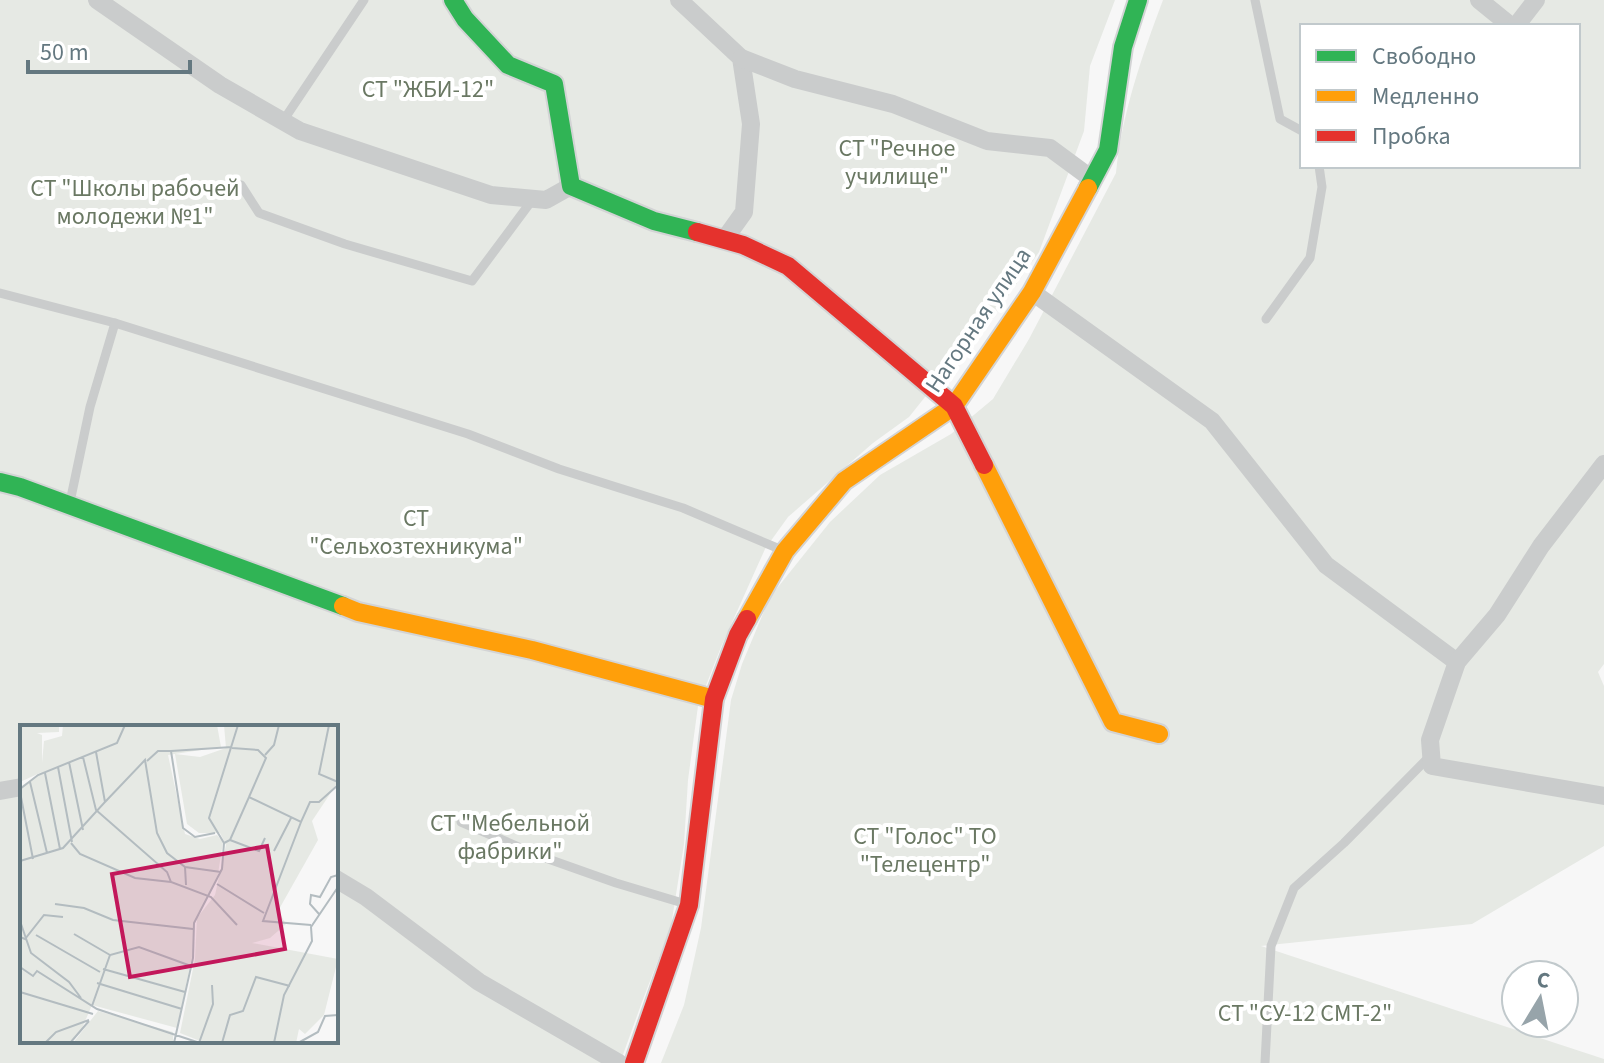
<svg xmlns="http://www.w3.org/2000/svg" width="1604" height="1063" font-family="'Source Sans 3',sans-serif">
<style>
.green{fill:#e6e9e4;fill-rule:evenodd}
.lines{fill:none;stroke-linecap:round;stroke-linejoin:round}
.fast-casing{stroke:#d3d4d5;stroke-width:22}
.slow-casing{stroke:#d3d4d5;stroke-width:22}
.jam-casing{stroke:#d3d4d5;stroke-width:22}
.lane{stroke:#cacccc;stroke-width:9}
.street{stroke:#cacccc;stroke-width:18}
.fast{stroke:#30b455;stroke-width:18}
.slow{stroke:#ff9f0a;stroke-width:18}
.jam{stroke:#e5322d;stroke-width:18}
.labels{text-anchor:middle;stroke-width:8;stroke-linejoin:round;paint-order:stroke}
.park-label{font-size:24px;fill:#6a7863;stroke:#fff}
.street-label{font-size:24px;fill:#647880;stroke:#fff}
.inset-road{fill:none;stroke:#b3bcc0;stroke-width:2}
.view{fill:#c2185b;fill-opacity:0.15;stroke:#c2185b;stroke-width:4}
.inset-edge{fill:none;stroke:#647880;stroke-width:4}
</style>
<rect width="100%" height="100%" fill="#f7f7f7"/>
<g class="green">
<path d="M 0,0 L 1115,0 L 1090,66 L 1084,131 L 1039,252 L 977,340 L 925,397 L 909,417 L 873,443 L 788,517 L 765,549 L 721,647 L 698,706 L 688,780 L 684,844 L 671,926 L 642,1002 L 620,1063 L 0,1063 ZM 22,727 L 336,727 L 336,1041 L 22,1041 Z"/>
<path d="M 1163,0 L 1604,0 L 1604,664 L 1598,672 L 1604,686 L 1604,846 L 1472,924 L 1261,946 L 1604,1059 L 1604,1063 L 661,1063 L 684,1005 L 701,928 L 731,700 L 742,664 L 770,597 L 830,522 L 880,475 L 951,434 L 993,399 L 1029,339 L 1116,173 C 1122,113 1142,56 1163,0 ZM 1302,26 L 1578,26 L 1578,166 L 1302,166 Z"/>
</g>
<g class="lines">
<g class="fast-casing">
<g id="fast">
<path d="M 453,0 L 465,19 L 508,65 L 554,84 L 571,186 L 654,221 L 697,232"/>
<path d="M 1088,188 L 1108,150 L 1123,47 L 1138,0"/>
<path d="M 0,482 L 20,487 L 343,606"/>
</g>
</g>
<g class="slow-casing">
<g id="slow">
<path d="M 984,465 L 1113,722 L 1159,734"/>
<path d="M 343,606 L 358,612 L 532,650 L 714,699"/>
<path d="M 747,619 L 785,551 L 844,481 L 954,406 L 1032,292 L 1088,188"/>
</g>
</g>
<g class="jam-casing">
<g id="jam">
<path d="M 697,232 L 743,245 L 788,266 L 954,406 L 984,465"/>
<path d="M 634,1063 L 689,905 L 714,699 L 738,635 L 747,619"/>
</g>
</g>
<g class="lane">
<path d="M 1255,0 L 1280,119 L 1302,131"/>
<path d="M 283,121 L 364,0"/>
<path d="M 241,185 L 259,213 L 345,244 L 472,281 L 533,199"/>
<path d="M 0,293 L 115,323 L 468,434 L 559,469 L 683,508 L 782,550"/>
<path d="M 1266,319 L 1310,258 L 1322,187 L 1319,166"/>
<path d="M 70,502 L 90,407 L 115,323"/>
<path d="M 461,822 L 537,855 L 616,883 L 686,904"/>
<path d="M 1265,1063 L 1271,946 L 1294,888 L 1344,843 L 1430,756"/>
</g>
<g class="street">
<path d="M 97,0 L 220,85 L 300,131 L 491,195 L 546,200 L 571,186"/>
<path d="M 679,0 L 741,58 L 751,124 L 744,212 L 724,240"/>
<path d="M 1479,0 L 1511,26"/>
<path d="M 1516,26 L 1536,0"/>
<path d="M 741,58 L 795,79 L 893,104 L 987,141 L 1050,148 L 1092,179"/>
<path d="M 1032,292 L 1212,421 L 1326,565 L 1457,662"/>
<path d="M 1604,464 L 1541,546 L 1497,615 L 1457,662 L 1430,740 L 1432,766 L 1604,796"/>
<path d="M 0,791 L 22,787"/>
<path d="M 336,879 L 366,897 L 479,982 L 619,1063"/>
</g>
<use href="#fast" class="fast"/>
<use href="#slow" class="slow"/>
<use href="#jam" class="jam"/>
</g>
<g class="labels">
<g class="park-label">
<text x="428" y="97">СТ "ЖБИ-12"</text>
<text x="897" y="156">СТ "Речное<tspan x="897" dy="28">училище"</tspan></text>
<text x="135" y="196">СТ "Школы рабочей<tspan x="135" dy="28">молодежи №1"</tspan></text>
<text x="416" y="526">СТ<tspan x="416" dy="28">"Сельхозтехникума"</tspan></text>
<text x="510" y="831">СТ "Мебельной<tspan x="510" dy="28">фабрики"</tspan></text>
<text x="925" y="844">СТ "Голос" ТО<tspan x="925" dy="28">"Телецентр"</tspan></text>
<text x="1305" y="1021">СТ "СУ-12 СМТ-2"</text>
</g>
<g class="street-label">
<text transform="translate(978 320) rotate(-56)" y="8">Нагорная улица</text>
</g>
</g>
<g transform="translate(20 725)">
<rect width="318" height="318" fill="#f7f7f7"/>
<path d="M 0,0 L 39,0 L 39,7 L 17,8 L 22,10 L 22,38 L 24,16 L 42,11 L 43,0 L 197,0 L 201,22 L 148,30 L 165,109 L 180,114 L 197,110 L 203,117 L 197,155 L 173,199 L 173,227 L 157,303 L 72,280 L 60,308 L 48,318 L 0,318 L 0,62 L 22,47 L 0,57 ZM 204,0 L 318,0 L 318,57 L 292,96 L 298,115 L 258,186 L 266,199 L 250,213 L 232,218 L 318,234 L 304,290 L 285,309 L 279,304 L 276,318 L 185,318 L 160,308 L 175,234 L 177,193 L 195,170 L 206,120 L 200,108 L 179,108 L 167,99 L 155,29 L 180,32 L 206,23 ZM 78,286 L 153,307 L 153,318 L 53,318 Z" fill="#e6e9e4"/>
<path class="inset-road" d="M 309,0 L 299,49 L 318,57M 212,23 L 238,25 L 246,33 L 229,72M 151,26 L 212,22M 245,30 L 254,20 L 259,0M 63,32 L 76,85 L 147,147 L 151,157 L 191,172 L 217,200M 127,36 L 138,26 L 151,26 L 163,103 L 175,112 L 195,108M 49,37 L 63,105M 38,42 L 52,117M 25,48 L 40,124M 10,57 L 27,128M 0,64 L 18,50 L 97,18 L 105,0M 0,67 L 13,134M 85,77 L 125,35 L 137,108 L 147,128 L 165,142 L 166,160M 281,97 L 243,196 L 291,200M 210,115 L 239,126 L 245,113M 51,118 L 60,129 L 115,153 L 151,157M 204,118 L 210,115 L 229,72 L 281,97 L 290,77 L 299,77 L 318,60M 254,126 L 271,93M 0,136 L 43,123 L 85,77 L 76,27M 165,142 L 201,147M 197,159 L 244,188M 35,179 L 64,183 L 93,195 L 173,204M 299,189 L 290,179 L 291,170 L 300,172 L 311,152 L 318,150M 0,196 L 11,228 L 49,257 L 61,273M 54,209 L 90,230M 16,210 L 80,247M 0,212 L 5,214 L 24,190 L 43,192M 0,242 L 13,251 L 17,246 L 77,284 L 180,318M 83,244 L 165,267M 77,258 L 162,284M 0,267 L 73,289M 72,281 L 90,230 L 119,222 L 171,241M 25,318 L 36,307 L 69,295M 50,318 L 69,296M 154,318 L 173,233 L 174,198 L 202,144 L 204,118 L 189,93 L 218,0M 179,318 L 193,279 L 192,260M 202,318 L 210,290 L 223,286 L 236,252 L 270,261M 254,318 L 264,270 L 292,216 L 291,202 L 318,162M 278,318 L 298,307 L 305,291 L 318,290"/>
<path class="view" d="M 247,121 L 265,224 L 110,252 L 92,149 Z"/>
<rect width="318" height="318" class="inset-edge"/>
</g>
<rect x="1300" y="24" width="280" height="144" fill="#ffffff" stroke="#c1c9cc" stroke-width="2"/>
<rect x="1316" y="50" width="40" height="12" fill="#30b455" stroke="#c1c9cc" stroke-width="2"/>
<text x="1372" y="64" font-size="24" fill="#647880">Свободно</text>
<rect x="1316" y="90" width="40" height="12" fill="#ff9f0a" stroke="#c1c9cc" stroke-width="2"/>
<text x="1372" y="104" font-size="24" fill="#647880">Медленно</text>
<rect x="1316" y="130" width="40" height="12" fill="#e5322d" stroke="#c1c9cc" stroke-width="2"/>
<text x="1372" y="144" font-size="24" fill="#647880">Пробка</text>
<g transform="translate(1540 999) rotate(10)"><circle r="38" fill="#ffffff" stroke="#c1c9cc" stroke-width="2"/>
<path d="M0-6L14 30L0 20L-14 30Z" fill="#97a4aa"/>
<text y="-12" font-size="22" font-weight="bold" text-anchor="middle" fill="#647880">С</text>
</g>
<path d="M28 60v12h162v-12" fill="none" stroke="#647880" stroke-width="4"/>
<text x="40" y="60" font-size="24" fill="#647880" stroke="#ffffff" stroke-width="6" paint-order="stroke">50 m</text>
</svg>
